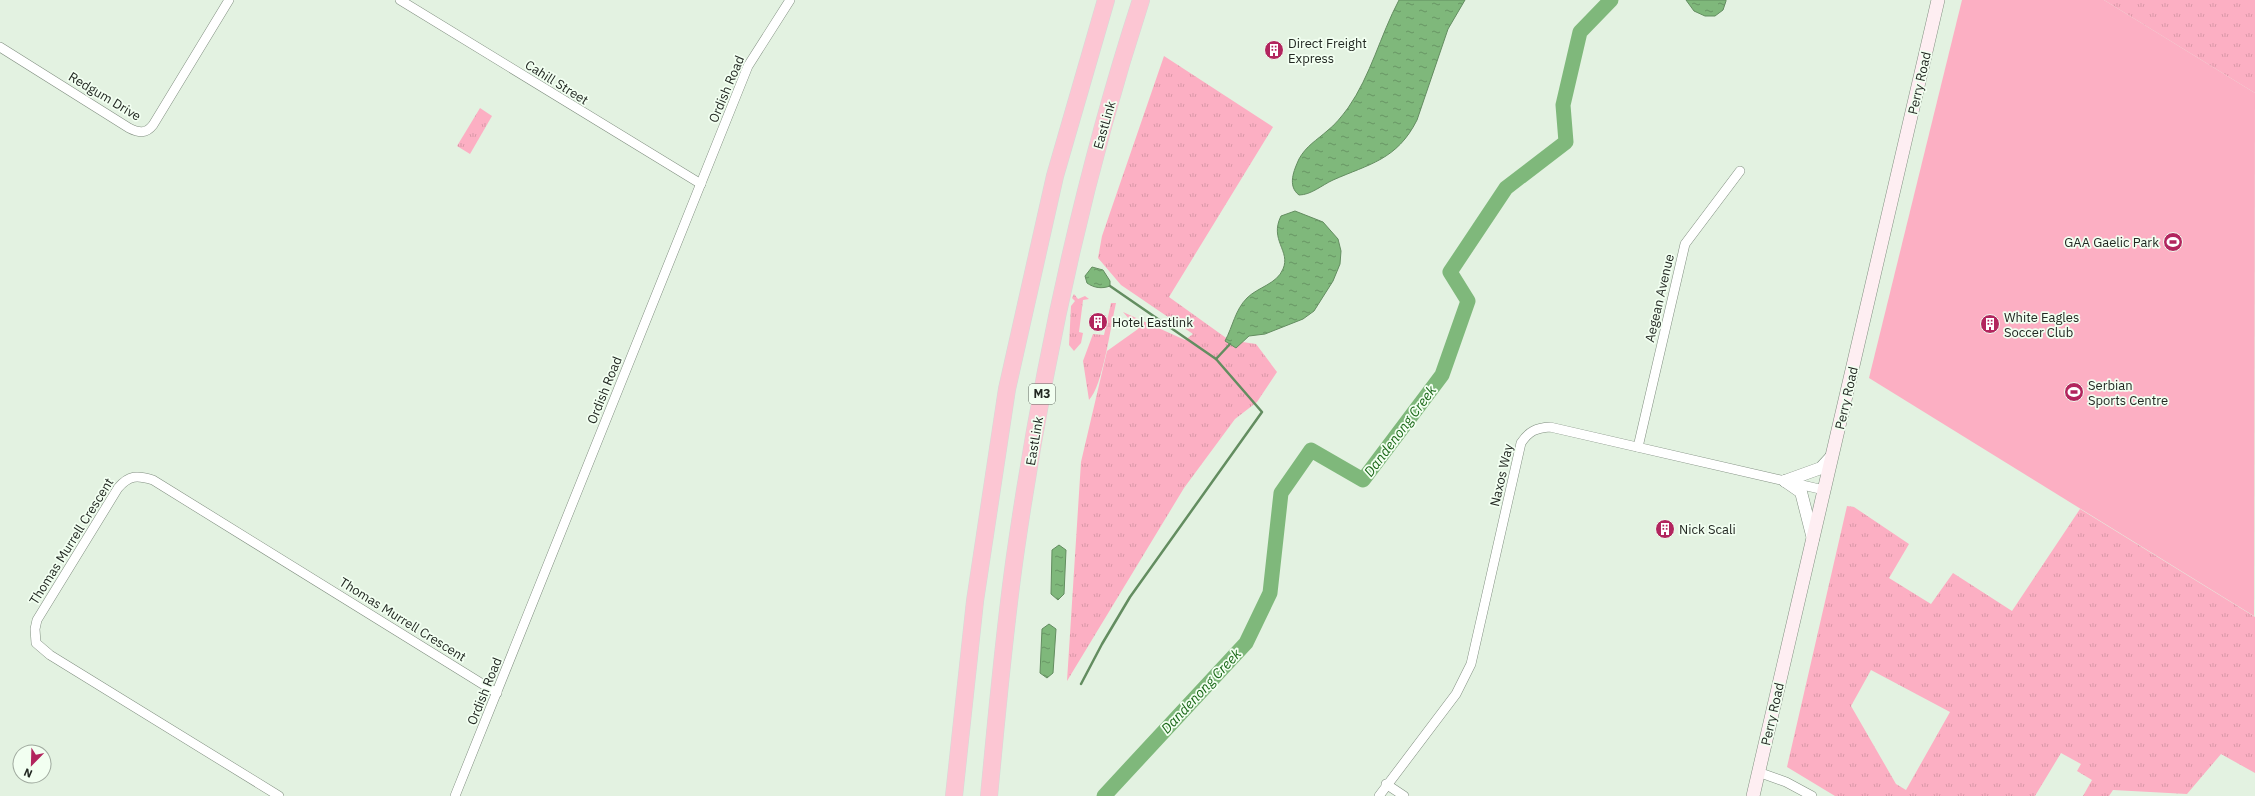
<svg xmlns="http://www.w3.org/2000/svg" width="2255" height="796" font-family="'IBM Plex Sans',sans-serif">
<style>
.grass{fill:url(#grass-tufts);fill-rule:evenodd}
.garden{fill:#fcafc3}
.water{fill:url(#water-ripples);stroke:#638d60}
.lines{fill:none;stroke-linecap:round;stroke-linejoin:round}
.stream{stroke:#638d60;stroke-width:2.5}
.river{stroke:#7fb87b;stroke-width:15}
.minor-casing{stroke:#818f80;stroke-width:10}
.tertiary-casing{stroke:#818f80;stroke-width:13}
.secondary-casing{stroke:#818f80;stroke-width:14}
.motorway-casing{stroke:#d7d8d7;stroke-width:18}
.minor{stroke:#fff;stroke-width:9}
.tertiary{stroke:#fff;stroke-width:12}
.secondary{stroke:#feeef2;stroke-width:13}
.motorway{stroke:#fcc6d3;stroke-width:17}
.labels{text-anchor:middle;stroke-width:3.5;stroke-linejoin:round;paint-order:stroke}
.shield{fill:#f2fff1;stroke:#606860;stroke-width:1}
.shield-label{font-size:12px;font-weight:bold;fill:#222822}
.poi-label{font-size:13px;fill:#222822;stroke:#f2fff1;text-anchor:start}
.street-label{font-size:13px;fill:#222822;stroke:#f2fff1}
.water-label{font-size:14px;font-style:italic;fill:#196717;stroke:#f2fff1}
</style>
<defs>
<pattern id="grass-tufts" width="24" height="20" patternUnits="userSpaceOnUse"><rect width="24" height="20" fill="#fcafc3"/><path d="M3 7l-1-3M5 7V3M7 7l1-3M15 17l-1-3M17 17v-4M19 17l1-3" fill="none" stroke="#d897a7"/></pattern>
<pattern id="water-ripples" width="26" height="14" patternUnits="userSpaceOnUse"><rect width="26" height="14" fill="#7fb87b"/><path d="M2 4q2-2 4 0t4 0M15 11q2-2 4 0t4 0" fill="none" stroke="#689664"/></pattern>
</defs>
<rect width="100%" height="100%" fill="#e3f2e1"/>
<g class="grass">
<path d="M 2104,0 L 2255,0 L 2255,93 Z"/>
<path d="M 1164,56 L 1273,127 L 1169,297 L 1229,340 L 1256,344 L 1277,372 L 1257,402 L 1235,419 L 1184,488 L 1067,681 L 1081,462 L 1107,351 L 1138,329 L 1123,312 L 1185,340 L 1193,334 L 1121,285 L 1098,258 L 1102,236 Z"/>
<path d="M 480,108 L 492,116 L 470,154 L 457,146 Z"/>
<path d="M 1074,294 L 1078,299 L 1085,296 L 1089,299 L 1083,300 L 1079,332 L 1083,333 L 1081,343 L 1074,351 L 1069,345 L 1071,306 L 1075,301 L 1072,298 Z"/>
<path d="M 1111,303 L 1116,303 C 1111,324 1103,386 1089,400 L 1083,361 L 1093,334 L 1104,335 Z"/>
<path d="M 1847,506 L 1854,507 L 1909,544 L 1889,578 L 1931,604 L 1953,573 L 2012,611 L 2080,509 L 2255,617 L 2255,773 L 2221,754 L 2187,794 L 2113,790 L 2109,796 L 2083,796 L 2092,780 L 2077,771 L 2081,764 L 2061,753 L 2035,796 L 1835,796 L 1787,767 ZM 1871,670 L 1950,712 L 1906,790 L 1896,784 L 1851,706 Z"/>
</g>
<path class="garden" d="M 1962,0 L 2104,0 L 2255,93 L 2254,616 L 1869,378 Z"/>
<g class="water">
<path d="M 1399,0 L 1465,0 L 1448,29 L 1417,120 C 1397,160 1369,164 1333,180 C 1322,185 1311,195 1299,195 C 1287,186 1294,170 1299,159 C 1306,146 1317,140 1327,131 C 1335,125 1342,116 1348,108 C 1371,75 1380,36 1399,0 Z"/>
<path d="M 1686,0 L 1726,0 L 1726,1 L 1723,10 L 1715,16 L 1705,16 L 1694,11 Z"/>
<path d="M 1295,211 L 1323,222 L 1338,239 L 1341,251 L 1340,264 L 1333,281 L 1314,311 L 1303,319 L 1265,334 L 1249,336 L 1236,348 L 1225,341 C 1233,326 1235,310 1247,298 C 1258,287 1277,284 1283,269 C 1291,251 1269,240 1281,216 Z"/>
<path d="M 1092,267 L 1103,270 L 1110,281 L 1110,286 C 1102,289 1094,288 1087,283 L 1085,276 Z"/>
<path d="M 1059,545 L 1066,550 L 1064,594 L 1058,600 L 1051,594 L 1052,550 Z"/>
<path d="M 1049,624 L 1056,629 L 1053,673 L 1047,678 L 1040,673 L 1042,629 Z"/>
</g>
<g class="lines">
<g class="stream">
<path d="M 1216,359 L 1230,344"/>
<path d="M 1081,684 L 1102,644 L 1130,597 L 1262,412 L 1216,359 L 1110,286"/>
</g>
<path class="river" d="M 1104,796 L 1246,643 L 1270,593 L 1281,493 L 1311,450 L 1363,480 L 1442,375 L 1468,301 L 1450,272 L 1506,188 L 1566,142 L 1563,105 L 1580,32 L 1611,0"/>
<g class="minor-casing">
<g id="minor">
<path d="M 400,0 L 701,184"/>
<path d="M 0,47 L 129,128 C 139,133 146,134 153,125 L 229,0"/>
<path d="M 1638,447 L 1685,244 L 1740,171"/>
<path d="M 1758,772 L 1786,782 L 1812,796"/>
<path d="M 1386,784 L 1404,796"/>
<path d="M 279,796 L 50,655 L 36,643 L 35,629 L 37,620 L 118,488 C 129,475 137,475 153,480 L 497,693"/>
<path d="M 455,796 L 748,66 L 790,0"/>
<path d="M 1379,796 L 1456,694 L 1471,664 L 1521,443 C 1529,431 1536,428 1550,427 L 1824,490"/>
</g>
</g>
<g class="tertiary-casing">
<g id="tertiary">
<path d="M 1785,481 L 1801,492 L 1813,539"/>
<path d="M 1785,481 L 1821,468 L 1832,456"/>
</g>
</g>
<g class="secondary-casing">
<path id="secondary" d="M 1753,796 L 1938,0"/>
</g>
<g class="motorway-casing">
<g id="motorway">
<path d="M 954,796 L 975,601 L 1007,389 L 1055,176 L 1106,0"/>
<path d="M 989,796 C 997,714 1004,631 1016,549 C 1043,363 1083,178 1141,0"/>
</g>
</g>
<use href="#minor" class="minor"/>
<use href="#tertiary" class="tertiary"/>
<use href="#secondary" class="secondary"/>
<use href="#motorway" class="motorway"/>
</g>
<defs>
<g id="building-disc" transform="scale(1)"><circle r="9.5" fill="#b2255e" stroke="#f2fff1"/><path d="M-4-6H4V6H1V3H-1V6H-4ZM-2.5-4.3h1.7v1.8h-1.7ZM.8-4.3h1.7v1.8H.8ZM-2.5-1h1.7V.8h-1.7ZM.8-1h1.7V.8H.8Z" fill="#fff"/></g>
<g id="stadium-disc" transform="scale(1)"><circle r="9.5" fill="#b2255e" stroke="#f2fff1"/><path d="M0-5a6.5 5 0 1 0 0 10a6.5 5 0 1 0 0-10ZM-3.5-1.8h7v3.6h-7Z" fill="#fff"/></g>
</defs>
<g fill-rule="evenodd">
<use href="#building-disc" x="1274" y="50"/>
<use href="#stadium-disc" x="2173" y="242"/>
<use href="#building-disc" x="1098" y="322"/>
<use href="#building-disc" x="1990" y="324"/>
<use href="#stadium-disc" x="2074" y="392"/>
<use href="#building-disc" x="1665" y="529"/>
</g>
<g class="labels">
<rect class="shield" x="1029" y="384" width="26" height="20" rx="3"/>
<g class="shield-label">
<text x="1042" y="398">M3</text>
</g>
<g class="poi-label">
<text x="1288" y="48">Direct Freight<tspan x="1288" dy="15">Express</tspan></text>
<text x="2159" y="247" text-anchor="end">GAA Gaelic Park</text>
<text x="2004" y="322">White Eagles<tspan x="2004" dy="15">Soccer Club</tspan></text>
<text x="1112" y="327">Hotel Eastlink</text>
<text x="2088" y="390">Serbian<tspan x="2088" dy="15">Sports Centre</tspan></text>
<text x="1679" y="534">Nick Scali</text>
</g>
<g class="street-label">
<text transform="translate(557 82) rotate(32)" y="5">Cahill Street</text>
<text transform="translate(1919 83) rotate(-77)" y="5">Perry Road</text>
<text transform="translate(726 89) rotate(-67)" y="5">Ordish Road</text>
<text transform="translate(105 96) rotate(31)" y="5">Redgum Drive</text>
<text transform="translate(1104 125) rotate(-74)" y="5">EastLink</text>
<text transform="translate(1659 298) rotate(-77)" y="5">Aegean Avenue</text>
<text transform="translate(604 390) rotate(-68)" y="5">Ordish Road</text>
<text transform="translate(1846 398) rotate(-77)" y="5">Perry Road</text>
<text transform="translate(1034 441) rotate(-80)" y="5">EastLink</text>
<text transform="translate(1501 475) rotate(-77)" y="5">Naxos Way</text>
<text transform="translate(71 541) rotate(-58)" y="5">Thomas Murrell Crescent</text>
<text transform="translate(403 619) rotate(32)" y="5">Thomas Murrell Crescent</text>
<text transform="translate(484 691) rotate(-68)" y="5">Ordish Road</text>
<text transform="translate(1772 714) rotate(-77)" y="5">Perry Road</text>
</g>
<g class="water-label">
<text transform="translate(1400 431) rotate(-53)" y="5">Dandenong Creek</text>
<text transform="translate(1201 691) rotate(-47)" y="5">Dandenong Creek</text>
</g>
</g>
<g transform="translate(32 764) rotate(203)"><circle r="19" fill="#f2fff1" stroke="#9fa99e"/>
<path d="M0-3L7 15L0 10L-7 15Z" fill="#b2255e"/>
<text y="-6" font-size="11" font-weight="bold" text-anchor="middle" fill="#222822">N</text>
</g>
</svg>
